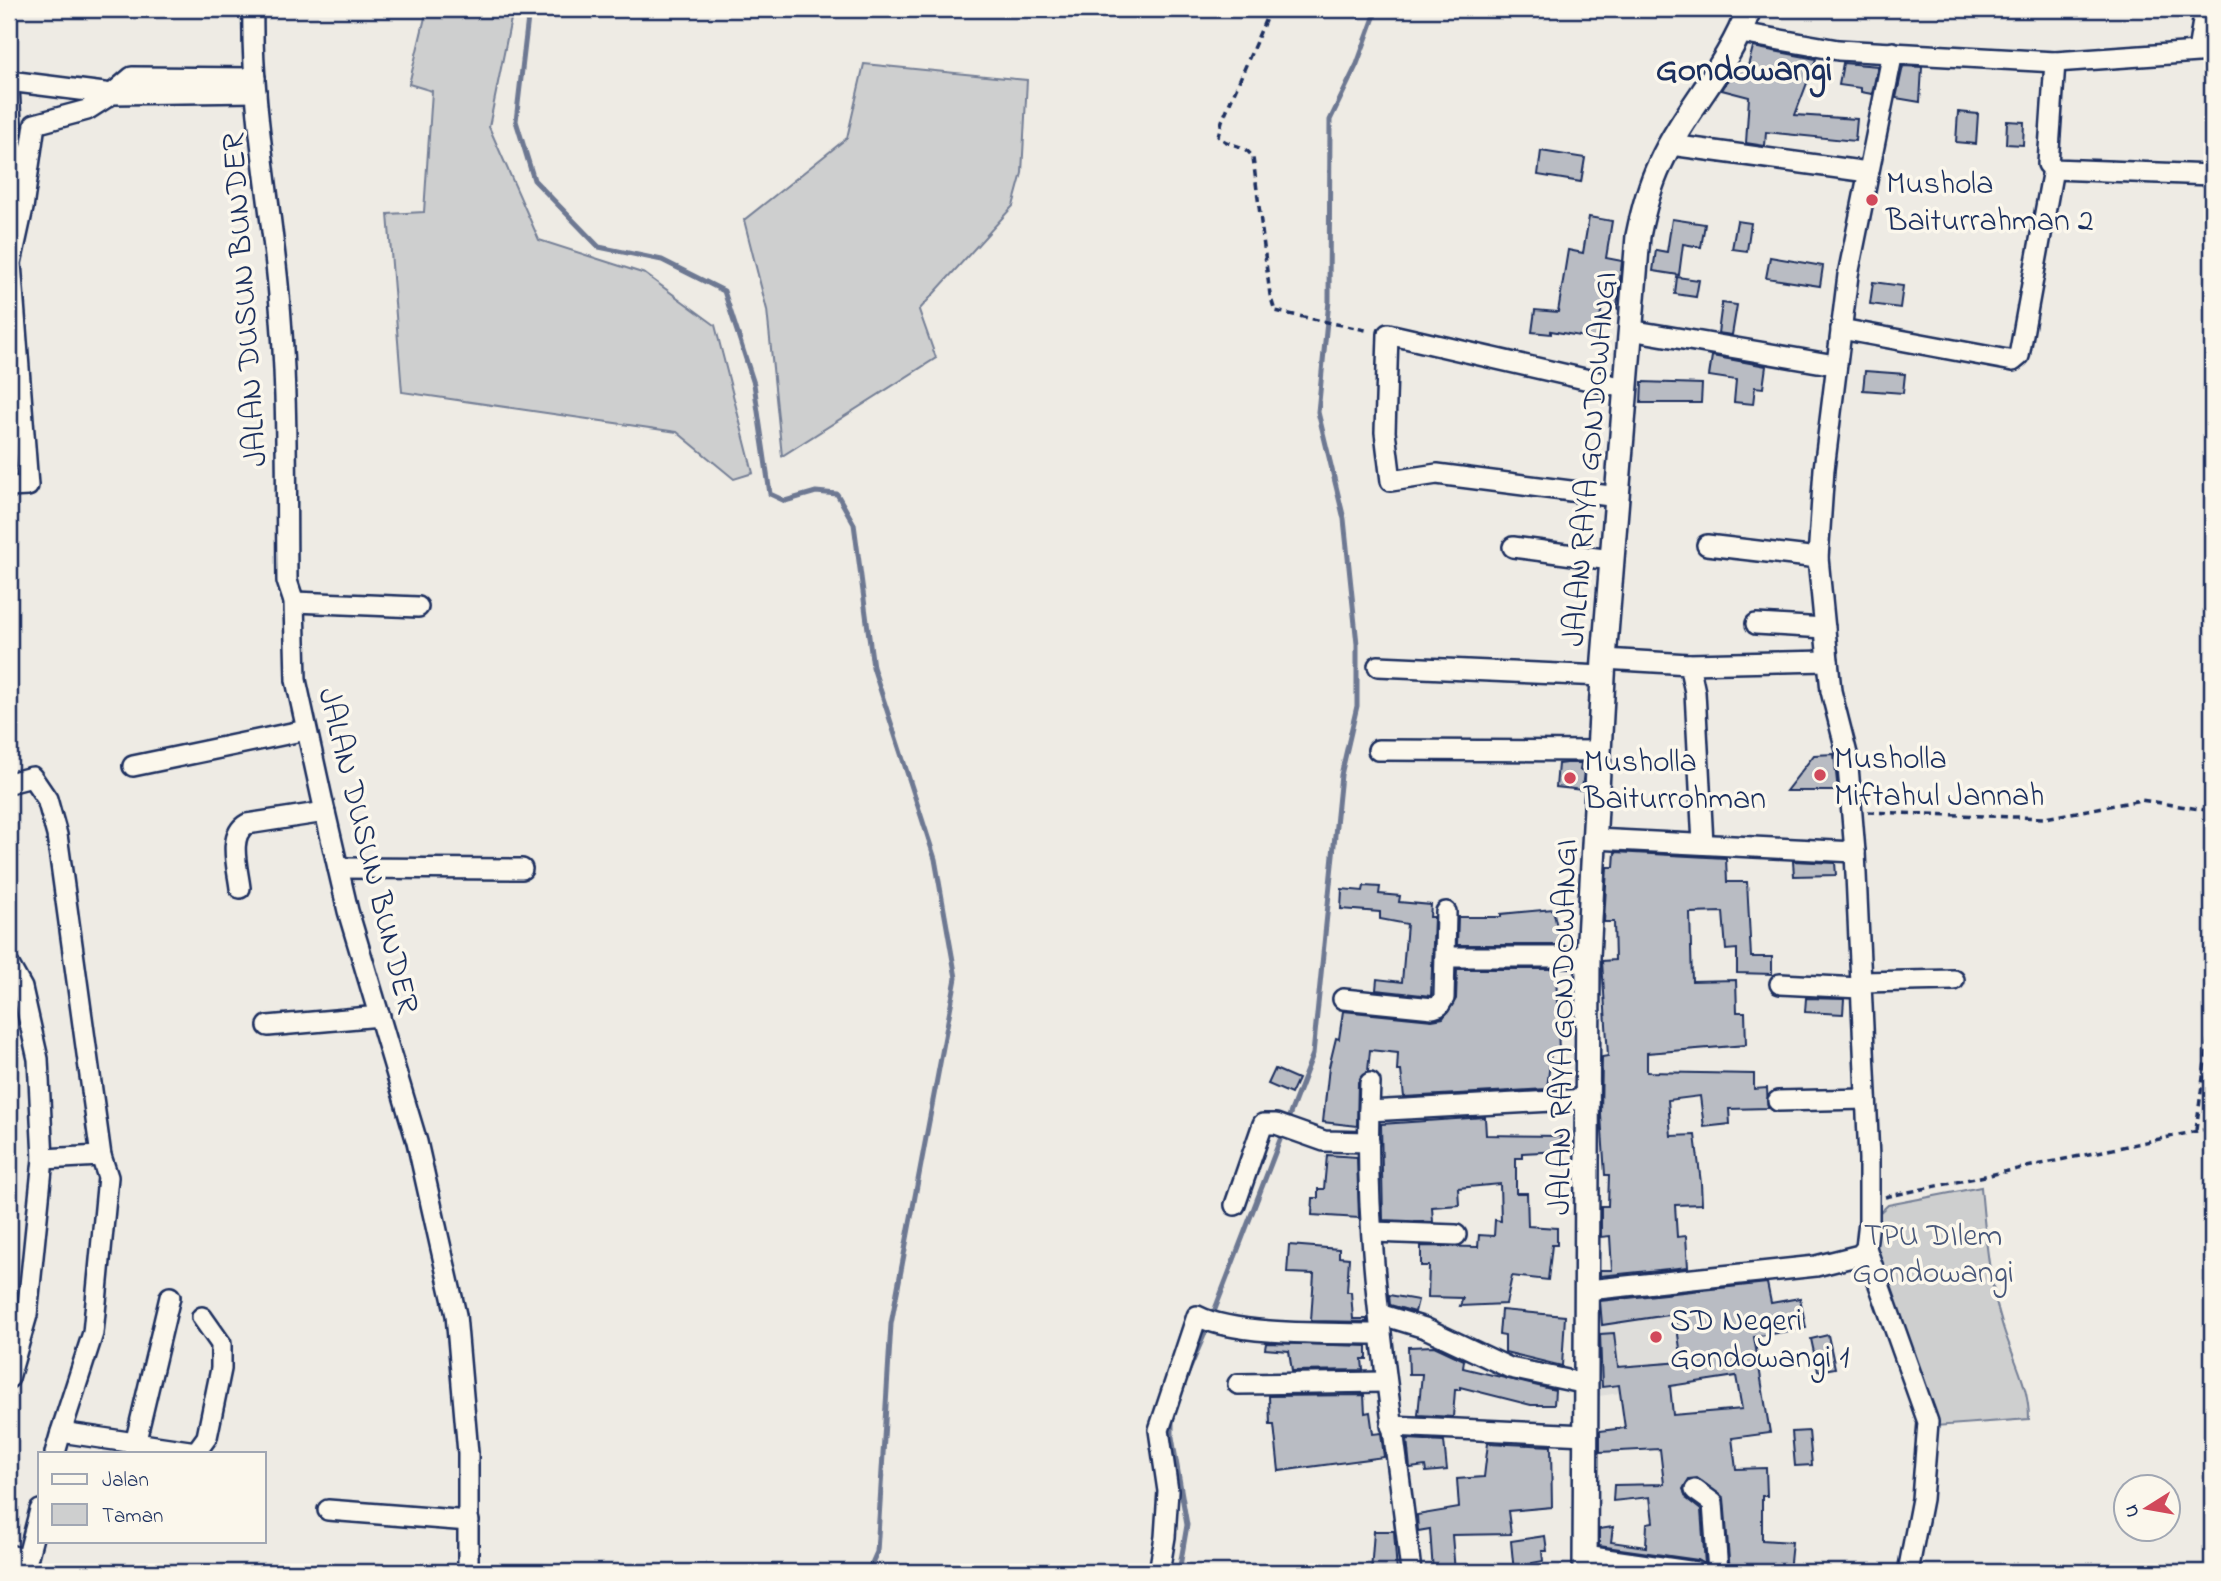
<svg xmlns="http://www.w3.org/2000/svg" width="2221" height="1581" font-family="'Indie Flower',sans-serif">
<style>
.built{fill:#deddda}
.green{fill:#cecfcf;stroke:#747f96;stroke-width:2}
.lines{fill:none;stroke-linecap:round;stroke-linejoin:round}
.stream{stroke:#6d7892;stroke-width:5}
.building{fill:#b9bcc3;stroke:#1b2f5e;stroke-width:2;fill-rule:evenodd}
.minor-casing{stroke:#1b2f5e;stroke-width:24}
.tertiary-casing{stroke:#1b2f5e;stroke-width:28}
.path{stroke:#1b2f5e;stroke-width:3.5;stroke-dasharray:7 5;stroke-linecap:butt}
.minor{stroke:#fbf7ec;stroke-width:19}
.tertiary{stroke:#fbf7ec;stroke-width:23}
.poi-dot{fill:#d1495b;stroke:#fbf7ec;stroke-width:2.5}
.labels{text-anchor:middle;stroke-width:7;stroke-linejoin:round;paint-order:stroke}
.poi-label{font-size:32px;fill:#1b2f5e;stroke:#fbf7ec;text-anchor:start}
.street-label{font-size:32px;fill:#1b2f5e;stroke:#fbf7ec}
.park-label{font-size:32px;fill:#48577a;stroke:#fbf7ec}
.quarter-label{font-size:35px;font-weight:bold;fill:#1b2f5e;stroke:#fbf7ec}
</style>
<rect width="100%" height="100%" fill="#eeebe4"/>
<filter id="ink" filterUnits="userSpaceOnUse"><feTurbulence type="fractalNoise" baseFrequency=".0143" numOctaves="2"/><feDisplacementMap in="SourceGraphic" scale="14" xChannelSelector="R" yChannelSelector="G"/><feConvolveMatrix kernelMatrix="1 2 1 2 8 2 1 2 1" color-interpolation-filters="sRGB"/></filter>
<g filter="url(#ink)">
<path class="built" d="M 1704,1281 L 1718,1379 L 1599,1396 L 1602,1296 Z"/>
<g class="green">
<path d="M 427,9 L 513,9 L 489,127 L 539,240 L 645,274 L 715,325 L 753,473 L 734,479 L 677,432 L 402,392 L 388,214 L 424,212 L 432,91 L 409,84 Z"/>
<path d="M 864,64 L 1027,80 L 1022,173 L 1013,206 L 919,310 L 936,358 L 782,456 L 767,310 L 744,220 L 847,138 Z"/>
<path d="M 1981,1187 C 1985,1232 1989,1283 2003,1327 C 2013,1359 2029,1385 2029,1419 L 1935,1426 L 1869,1239 L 1877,1215 L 1888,1205 Z"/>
</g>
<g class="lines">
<g class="stream">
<path d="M 529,9 L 516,121 L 534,180 L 599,247 L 662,260 L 724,291 L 754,384 L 770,494 L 785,501 L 816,492 L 837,494 L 854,524 L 873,667 L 935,859 L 956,978 L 891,1324 L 877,1552 L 868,1572"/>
<path d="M 1212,1317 L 1313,1054 L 1341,775 L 1357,706 L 1357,644 L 1344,519 L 1318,412 L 1329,301 L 1330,120 L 1357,64 L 1377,9"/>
<path d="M 1187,1375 L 1208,1326"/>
<path d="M 1172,1416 L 1172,1437 L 1187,1525 L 1179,1572"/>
</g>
</g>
<g class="building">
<path d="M 1753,47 L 1816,59 L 1795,115 L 1857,119 L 1855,141 L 1766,132 L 1765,146 L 1746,143 L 1749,97 L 1722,90 L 1737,66 L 1748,66 Z"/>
<path d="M 1843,63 L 1878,66 L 1872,94 L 1861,92 L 1861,88 L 1839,85 Z"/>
<path d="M 1903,66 L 1922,67 L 1920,102 L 1896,98 Z"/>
<path d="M 1958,112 L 1978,114 L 1976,144 L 1956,142 Z"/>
<path d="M 2007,121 L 2024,122 L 2023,145 L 2006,144 Z"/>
<path d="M 1541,151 L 1585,158 L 1581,182 L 1538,175 Z"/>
<path d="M 1589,217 L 1612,221 L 1606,258 L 1622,261 L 1617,309 L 1602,306 L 1597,339 L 1551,331 L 1551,334 L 1532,332 L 1535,310 L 1558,312 L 1568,250 L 1583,253 Z"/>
<path d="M 1672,219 L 1705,224 L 1701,247 L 1683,244 L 1679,275 L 1653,271 L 1656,250 L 1667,252 Z"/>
<path d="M 1737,221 L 1751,223 L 1747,251 L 1732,249 Z"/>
<path d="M 1770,257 L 1823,266 L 1820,286 L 1766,278 Z"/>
<path d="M 1677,277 L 1699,280 L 1696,297 L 1675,294 Z"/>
<path d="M 1873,282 L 1903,286 L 1900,308 L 1870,304 Z"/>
<path d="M 1722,303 L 1737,305 L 1732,335 L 1718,333 Z"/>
<path d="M 1712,356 L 1766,366 L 1763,388 L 1755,387 L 1753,404 L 1734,402 L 1736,380 L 1709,376 Z"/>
<path d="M 1865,371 L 1905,374 L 1903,393 L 1863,390 Z"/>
<path d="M 1642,382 L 1702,384 L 1701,403 L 1641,403 Z"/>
<path d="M 1834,754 L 1838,791 L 1786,791 L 1814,755 Z"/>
<path d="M 1566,763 L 1581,763 L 1580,770 L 1584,770 L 1582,790 L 1556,787 L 1558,764 Z"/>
<path d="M 1615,852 L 1726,858 L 1727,882 L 1747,882 L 1751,957 L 1772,957 L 1772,974 L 1737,973 L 1737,949 L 1726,950 L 1723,912 L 1690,913 L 1692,981 L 1736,980 L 1737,1012 L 1745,1012 L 1746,1045 L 1647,1053 L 1647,1072 L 1754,1074 L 1754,1089 L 1767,1088 L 1768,1108 L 1729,1109 L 1730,1124 L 1704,1127 L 1700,1096 L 1668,1100 L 1671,1136 L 1695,1135 L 1701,1183 L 1702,1204 L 1675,1205 L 1677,1237 L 1686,1236 L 1688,1267 L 1600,1276 L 1600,1270 L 1612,1270 L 1610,1236 L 1601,1237 L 1601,1206 L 1608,1206 L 1609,1175 L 1605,1175 L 1601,1115 L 1602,1057 L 1608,1056 L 1602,961 L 1615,960 L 1614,922 L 1604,922 L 1607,867 L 1614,867 Z"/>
<path d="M 1793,861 L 1835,863 L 1836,875 L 1794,876 Z"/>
<path d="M 1364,886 L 1380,887 L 1379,894 L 1400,896 L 1399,902 L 1431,905 L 1430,917 L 1434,917 L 1431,996 L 1376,990 L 1377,979 L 1402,982 L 1407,924 L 1380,919 L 1380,912 L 1341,909 L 1342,889 L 1363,891 Z"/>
<path d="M 1553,909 L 1561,945 L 1457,945 L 1458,917 L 1501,917 L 1501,914 Z"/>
<path d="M 1457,969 L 1556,969 L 1559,1053 L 1551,1053 L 1547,1089 L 1404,1097 L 1401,1071 L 1397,1071 L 1398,1053 L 1370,1050 L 1368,1071 L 1358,1082 L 1357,1126 L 1323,1122 L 1329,1067 L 1336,1038 L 1339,1039 L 1343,1011 L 1432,1020 L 1443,1018 L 1456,999 Z"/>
<path d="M 1806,998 L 1844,999 L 1843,1014 L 1805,1012 Z"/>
<path d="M 1275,1069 L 1298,1079 L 1291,1094 L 1268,1084 Z"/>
<path d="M 1485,1117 L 1486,1135 L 1561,1136 L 1562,1151 L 1522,1153 L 1522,1158 L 1516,1158 L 1516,1193 L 1527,1193 L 1528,1226 L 1557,1228 L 1557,1245 L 1552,1245 L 1548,1280 L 1512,1276 L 1506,1304 L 1460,1306 L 1463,1298 L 1428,1297 L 1429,1266 L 1421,1266 L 1421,1246 L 1478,1247 L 1479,1235 L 1494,1236 L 1495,1220 L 1501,1221 L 1500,1184 L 1458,1188 L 1459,1205 L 1432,1207 L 1433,1222 L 1383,1220 L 1381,1124 Z"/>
<path d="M 1327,1155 L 1357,1157 L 1359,1218 L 1312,1215 L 1313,1198 L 1318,1198 L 1318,1189 L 1324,1189 Z"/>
<path d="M 1289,1245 L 1339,1249 L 1339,1257 L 1349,1258 L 1347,1292 L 1351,1292 L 1353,1319 L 1367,1319 L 1367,1322 L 1311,1321 L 1314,1274 L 1287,1273 Z"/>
<path d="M 1767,1283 L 1771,1303 L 1800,1298 L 1806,1328 L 1754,1337 L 1770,1433 L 1732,1438 L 1736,1469 L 1766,1468 L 1767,1496 L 1762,1496 L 1762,1540 L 1792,1542 L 1789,1572 L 1730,1572 L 1724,1498 L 1697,1478 L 1689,1479 L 1683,1489 L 1687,1499 L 1701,1510 L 1705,1564 L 1698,1560 L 1599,1546 L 1599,1529 L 1613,1527 L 1611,1542 L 1646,1547 L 1647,1523 L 1653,1522 L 1650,1497 L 1613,1501 L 1614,1485 L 1664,1484 L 1660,1449 L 1600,1452 L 1600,1431 L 1625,1428 L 1619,1385 L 1602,1387 L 1600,1334 L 1614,1333 L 1618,1367 L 1682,1362 L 1675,1314 L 1602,1325 L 1600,1301 ZM 1736,1376 L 1742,1409 L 1673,1415 L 1670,1386 Z"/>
<path d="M 1389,1295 L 1418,1300 L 1415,1312 L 1390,1305 Z"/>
<path d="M 1501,1310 L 1565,1316 L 1562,1366 L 1505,1352 L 1505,1336 L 1499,1335 Z"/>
<path d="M 1828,1335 L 1835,1368 L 1818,1371 L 1811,1339 Z"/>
<path d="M 1266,1343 L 1367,1346 L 1367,1359 L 1362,1359 L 1363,1370 L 1292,1371 L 1289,1351 L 1265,1349 Z"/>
<path d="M 1434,1346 L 1464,1360 L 1463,1368 L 1555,1390 L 1554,1405 L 1531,1405 L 1460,1387 L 1460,1390 L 1455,1390 L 1453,1417 L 1418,1415 L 1422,1374 L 1409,1374 L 1408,1347 Z"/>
<path d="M 1364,1395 L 1365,1413 L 1370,1412 L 1373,1434 L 1381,1433 L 1384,1457 L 1279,1471 L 1274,1425 L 1270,1425 L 1269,1396 Z"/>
<path d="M 1809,1431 L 1812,1465 L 1795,1466 L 1792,1432 Z"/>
<path d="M 1407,1439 L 1444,1441 L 1447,1470 L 1426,1472 L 1425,1466 L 1410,1468 Z"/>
<path d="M 1488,1443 L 1551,1446 L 1552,1507 L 1508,1511 L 1511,1534 L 1452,1535 L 1455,1572 L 1433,1572 L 1430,1529 L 1418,1531 L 1417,1515 L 1459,1508 L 1457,1479 L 1484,1477 Z"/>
<path d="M 1374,1531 L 1394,1531 L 1397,1572 L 1371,1572 Z"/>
<path d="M 1545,1536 L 1547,1551 L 1542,1551 L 1543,1561 L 1532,1563 L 1532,1572 L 1514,1572 L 1511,1541 Z"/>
</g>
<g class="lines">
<g class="minor-casing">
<g id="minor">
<path d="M 253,9 C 251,101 269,192 278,284 C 288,382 286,482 287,581 L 294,602 L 296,680 L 325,812 L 348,911 L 417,1142 L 456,1315 L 468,1453 L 468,1572"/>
<path d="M 1741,33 L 1838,50 L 2055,62 L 2212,51"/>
<path d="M 2198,51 L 2205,9"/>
<path d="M 2055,62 L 2048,164 L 2053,169 L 2212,175"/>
<path d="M 9,81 L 112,94 L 132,77 L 255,78"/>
<path d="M 9,86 L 12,143 L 20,189"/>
<path d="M 1671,145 L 1868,172"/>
<path d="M 1841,329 L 2013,361 L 2019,356 L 2053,169"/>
<path d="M 1630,330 L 1835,365"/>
<path d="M 9,487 L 28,486 L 11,263 L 23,208 L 35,124 L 87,110 L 112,94 L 256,92"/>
<path d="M 1618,497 L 1437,474 L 1391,481 L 1385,432 L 1388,334 L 1624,388"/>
<path d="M 1707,545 L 1818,558"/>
<path d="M 1513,547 L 1611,560"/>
<path d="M 294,602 L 418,607"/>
<path d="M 1756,624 L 1825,628"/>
<path d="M 1604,659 L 1689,664 L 1695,692 L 1703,844"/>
<path d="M 1689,664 L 1828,661"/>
<path d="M 1378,666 L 1603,676"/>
<path d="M 1378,750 L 1599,751"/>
<path d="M 133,766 L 306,730"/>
<path d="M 9,783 L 32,777 L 47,799 L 57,835 L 101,1156"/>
<path d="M 1595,839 L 1855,852"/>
<path d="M 338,868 L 522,869"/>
<path d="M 240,888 C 238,869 227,835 247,824 L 325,812"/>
<path d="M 1445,957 L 1588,957"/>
<path d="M 9,965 L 22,988 L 38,1059 L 43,1159 L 27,1315 L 9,1378"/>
<path d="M 1861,982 L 1954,980"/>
<path d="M 1780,984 L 1860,988"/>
<path d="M 1343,999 L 1433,1008 L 1439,1006 L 1444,998 L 1446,912"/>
<path d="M 268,1026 L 380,1016"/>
<path d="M 1370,1083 C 1361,1248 1393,1410 1411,1572"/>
<path d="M 1778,1101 L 1866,1099"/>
<path d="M 1369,1111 L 1589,1099"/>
<path d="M 43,1159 L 101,1156 L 108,1177 L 93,1333 L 61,1432"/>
<path d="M 1235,1205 L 1263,1124 L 1276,1124 L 1324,1141 L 1369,1142"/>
<path d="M 1373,1232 L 1456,1235"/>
<path d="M 1866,1248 L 1928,1422 L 1922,1499 L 1908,1572"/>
<path d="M 1588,1290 L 1816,1266 L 1860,1255 L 1866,1248 L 1869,1221 L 1869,1159 L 1855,852 L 1847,754 L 1831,691 L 1818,558 L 1824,469 L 1848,275 L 1893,52"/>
<path d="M 1379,1314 L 1425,1328 L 1510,1368 L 1587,1384"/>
<path d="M 1238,1384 L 1385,1382"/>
<path d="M 1391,1426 L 1586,1435"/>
<path d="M 135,1444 L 170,1297"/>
<path d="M 55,1453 L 61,1432 L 196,1452 L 207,1437 L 221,1369 L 221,1344 L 202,1317"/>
<path d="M 1695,1490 L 1713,1503 L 1718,1572"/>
<path d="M 328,1510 L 469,1521"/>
<path d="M 9,1555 L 27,1560 L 40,1510"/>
<path d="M 1585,1556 L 1696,1572"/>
<path d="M 1159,1572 L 1165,1537 L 1168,1491 L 1159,1430 L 1197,1316 C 1236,1336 1333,1333 1379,1334"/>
</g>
</g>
<g class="tertiary-casing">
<path id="tertiary" d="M 1585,1572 L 1588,957 L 1604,659 L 1638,236 C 1643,211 1649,187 1660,164 C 1685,109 1729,66 1749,9"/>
</g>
<g class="path">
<path d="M 1270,9 L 1222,121 L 1218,136 C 1228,147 1245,143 1253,158 L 1270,295 L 1275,311 L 1370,331"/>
<path d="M 1868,812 L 2045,818 L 2141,800 L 2212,811"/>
<path d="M 2196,1130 L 2212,1010"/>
<path d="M 1885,1197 L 2212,1128"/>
</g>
<use href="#minor" class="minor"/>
<use href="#tertiary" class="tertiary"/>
</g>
</g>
<g class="poi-dot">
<circle cx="1872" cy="200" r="7"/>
<circle cx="1820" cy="775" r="7"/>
<circle cx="1570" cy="778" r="7"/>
<circle cx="1656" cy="1337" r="7"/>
</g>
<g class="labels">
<g class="poi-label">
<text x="1886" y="193">Mushola<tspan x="1886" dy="37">Baiturrahman 2</tspan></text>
<text x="1834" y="768">Musholla<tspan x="1834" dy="37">Miftahul Jannah</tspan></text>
<text x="1584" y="771">Musholla<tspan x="1584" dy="37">Baiturrohman</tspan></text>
<text x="1670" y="1330">SD Negeri<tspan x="1670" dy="37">Gondowangi 1</tspan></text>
</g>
<g class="street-label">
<text transform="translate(243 300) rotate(-94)" y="11">JALAN DUSUN BUNDER</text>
<text transform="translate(1588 459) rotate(-85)" y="11">JALAN RAYA GONDOWANGI</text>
<text transform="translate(370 850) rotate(76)" y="11">JALAN DUSUN BUNDER</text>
<text transform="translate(1561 1027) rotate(-89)" y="11">JALAN RAYA GONDOWANGI</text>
</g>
<g class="park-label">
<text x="1933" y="1245">TPU DIlem<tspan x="1933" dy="37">Gondowangi</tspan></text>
</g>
<g class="quarter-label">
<text x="1744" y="80">Gondowangi</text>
</g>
</g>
<rect width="2221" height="1581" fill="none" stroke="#fbf7ec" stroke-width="35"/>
<rect x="18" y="18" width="2186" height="1546" fill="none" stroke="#1b2f5e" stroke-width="2.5" filter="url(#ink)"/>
<rect x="38" y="1452" width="228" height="91" fill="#fbf7ec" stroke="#a1a7b3" stroke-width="2"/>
<rect x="52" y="1474" width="35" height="10" fill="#fbf7ec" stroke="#a1a7b3" stroke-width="2"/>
<text x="102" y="1486" font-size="21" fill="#1b2f5e">Jalan</text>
<rect x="52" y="1504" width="35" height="21" fill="#cecfcf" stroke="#a1a7b3" stroke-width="2"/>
<text x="102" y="1522" font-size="21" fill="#1b2f5e">Taman</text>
<g transform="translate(2147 1508) rotate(259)"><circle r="33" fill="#fbf7ec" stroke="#a1a7b3" stroke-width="2"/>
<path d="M0-5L12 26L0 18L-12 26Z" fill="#d1495b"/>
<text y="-10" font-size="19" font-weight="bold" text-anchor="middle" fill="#1b2f5e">U</text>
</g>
</svg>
